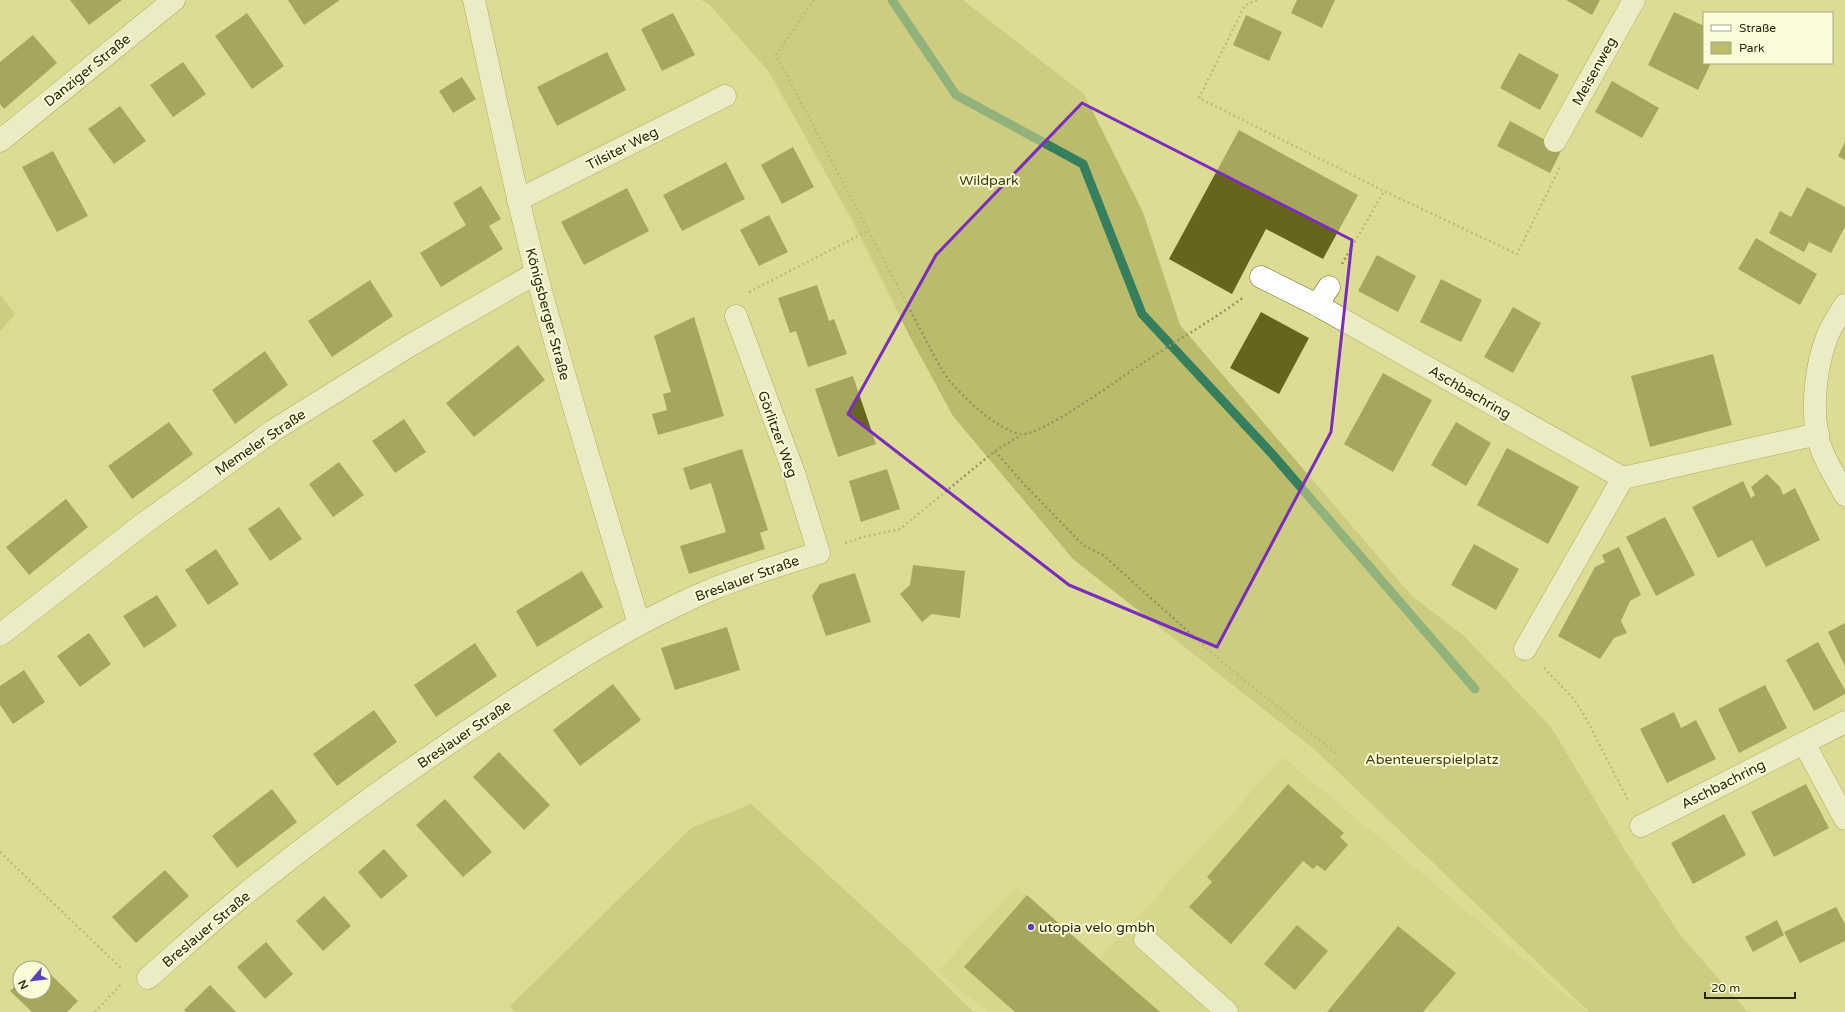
<svg xmlns="http://www.w3.org/2000/svg" width="1845" height="1012" font-family="'Varela Round',sans-serif">
<style>
.built{fill:#d1d080}
.green{fill:#bbbb6c}
.lines{fill:none;stroke-linecap:round;stroke-linejoin:round}
.stream{stroke:#357f5e;stroke-width:9}
.building{fill:#66651c}
.minor-casing{stroke:#6f6d26;stroke-width:23}
.path{stroke:#95955d;stroke-width:2.5;stroke-dasharray:2 3;stroke-linecap:butt}
.minor{stroke:#fff;stroke-width:22}
.marked{fill:none;stroke:#7b2cbf;stroke-width:3;stroke-linejoin:round}
.poi-dot{fill:#5c40b9;stroke:#fafbd7;stroke-width:1.5}
.labels{text-anchor:middle;stroke-width:4;stroke-linejoin:round;paint-order:stroke}
.street-label{font-size:14px;fill:#28280a;stroke:#fafbd7}
.park-label{font-size:14px;fill:#3d3c0b;stroke:#fafbd7}
.poi-label{font-size:14px;fill:#28280a;stroke:#fafbd7;text-anchor:start}
</style>
<rect width="100%" height="100%" fill="#dcdc94"/>
<path class="built" d="M 1283,757 L 1587,1012 L 987,1012 L 938,971 L 1017,887 L 1100,958 Z"/>
<g class="green">
<path d="M 701,0 L 963,0 L 1084,94 L 1143,212 L 1180,325 L 1412,596 L 1464,636 L 1551,727 L 1626,852 L 1681,936 L 1748,1012 L 1589,1012 L 1314,749 L 1073,559 L 953,416 L 910,337 L 853,222 L 769,72 L 709,4 Z"/>
<path d="M 0,294 L 15,314 L 0,332 Z"/>
<path d="M 751,804 L 922,961 L 973,1012 L 515,1012 L 510,1006 L 691,828 Z"/>
</g>
<g class="lines">
<path class="stream" d="M 892,0 L 956,95 L 1083,164 L 1142,314 L 1273,455 L 1475,689"/>
</g>
<g class="building">
<path d="M 70,0 L 122,0 L 89,25 Z"/>
<path d="M 288,0 L 340,0 L 304,25 Z"/>
<path d="M 1297,0 L 1335,0 L 1322,28 L 1291,13 Z"/>
<path d="M 1566,0 L 1600,0 L 1592,15 Z"/>
<path d="M 1674,12 L 1704,26 L 1704,63 L 1711,63 L 1698,90 L 1648,65 Z"/>
<path d="M 247,13 L 284,66 L 252,89 L 215,36 Z"/>
<path d="M 673,13 L 695,55 L 662,71 L 641,29 Z"/>
<path d="M 1246,15 L 1282,32 L 1269,61 L 1233,45 Z"/>
<path d="M 33,35 L 57,63 L 4,109 L 0,104 L 0,62 Z"/>
<path d="M 607,52 L 626,90 L 557,126 L 537,87 Z"/>
<path d="M 1519,53 L 1559,75 L 1540,110 L 1500,88 Z"/>
<path d="M 183,62 L 206,94 L 173,117 L 150,85 Z"/>
<path d="M 462,77 L 476,99 L 453,113 L 439,91 Z"/>
<path d="M 1612,81 L 1659,108 L 1642,138 L 1595,112 Z"/>
<path d="M 120,106 L 146,141 L 114,164 L 88,129 Z"/>
<path d="M 1510,121 L 1562,149 L 1550,173 L 1497,146 Z"/>
<path d="M 1239,130 L 1358,195 L 1323,259 L 1266,229 L 1232,294 L 1169,259 Z"/>
<path d="M 1845,142 L 1845,160 L 1838,156 Z"/>
<path d="M 793,147 L 814,187 L 782,204 L 761,165 Z"/>
<path d="M 53,151 L 88,216 L 57,232 L 22,167 Z"/>
<path d="M 726,162 L 745,199 L 682,231 L 663,195 Z"/>
<path d="M 481,186 L 501,219 L 489,226 L 503,249 L 441,287 L 420,253 L 466,225 L 453,203 Z"/>
<path d="M 1807,187 L 1845,207 L 1845,227 L 1831,253 L 1809,242 L 1804,252 L 1769,233 L 1780,211 L 1791,217 Z"/>
<path d="M 627,188 L 649,231 L 584,265 L 561,222 Z"/>
<path d="M 769,215 L 788,252 L 759,266 L 740,230 Z"/>
<path d="M 1756,238 L 1817,274 L 1800,305 L 1738,269 Z"/>
<path d="M 1377,255 L 1416,276 L 1398,312 L 1358,291 Z"/>
<path d="M 1441,279 L 1482,300 L 1461,342 L 1420,322 Z"/>
<path d="M 370,280 L 393,316 L 332,357 L 308,321 Z"/>
<path d="M 817,285 L 829,321 L 834,319 L 847,354 L 808,367 L 796,331 L 790,333 L 778,298 Z"/>
<path d="M 1513,307 L 1541,323 L 1513,373 L 1484,357 Z"/>
<path d="M 1261,312 L 1309,338 L 1279,394 L 1230,368 Z"/>
<path d="M 694,317 L 724,416 L 658,435 L 652,414 L 667,410 L 663,394 L 671,392 L 654,336 Z"/>
<path d="M 518,345 L 545,380 L 474,437 L 446,403 Z"/>
<path d="M 265,351 L 288,385 L 235,424 L 212,390 Z"/>
<path d="M 1713,354 L 1732,425 L 1650,447 L 1631,376 Z"/>
<path d="M 1383,373 L 1432,400 L 1393,472 L 1344,444 Z"/>
<path d="M 853,376 L 876,444 L 838,457 L 815,389 Z"/>
<path d="M 404,419 L 426,452 L 395,473 L 372,441 Z"/>
<path d="M 169,422 L 193,454 L 132,499 L 108,466 Z"/>
<path d="M 1456,422 L 1491,443 L 1466,486 L 1431,465 Z"/>
<path d="M 1507,448 L 1579,487 L 1548,544 L 1477,505 Z"/>
<path d="M 742,449 L 768,530 L 760,533 L 765,549 L 689,574 L 680,546 L 726,532 L 711,483 L 690,490 L 683,468 Z"/>
<path d="M 339,462 L 364,495 L 333,517 L 309,484 Z"/>
<path d="M 887,469 L 900,509 L 861,522 L 849,481 Z"/>
<path d="M 1767,474 L 1780,487 L 1783,495 L 1795,488 L 1820,540 L 1766,567 L 1752,540 L 1718,558 L 1692,507 L 1743,481 L 1751,498 L 1755,495 L 1751,487 Z"/>
<path d="M 66,499 L 88,527 L 29,575 L 6,547 Z"/>
<path d="M 279,507 L 302,539 L 270,561 L 248,529 Z"/>
<path d="M 1665,517 L 1695,575 L 1656,596 L 1626,537 Z"/>
<path d="M 1474,544 L 1519,569 L 1496,610 L 1451,585 Z"/>
<path d="M 1619,547 L 1641,595 L 1630,601 L 1621,621 L 1627,633 L 1614,638 L 1600,659 L 1558,636 L 1595,567 L 1605,562 L 1602,555 Z"/>
<path d="M 216,549 L 239,584 L 208,605 L 185,570 Z"/>
<path d="M 913,565 L 965,571 L 960,618 L 932,614 L 922,622 L 900,594 L 910,585 Z"/>
<path d="M 582,571 L 603,607 L 537,647 L 516,611 Z"/>
<path d="M 855,573 L 871,622 L 826,636 L 812,596 L 820,584 Z"/>
<path d="M 157,595 L 177,626 L 144,648 L 123,616 Z"/>
<path d="M 1845,623 L 1845,666 L 1828,632 Z"/>
<path d="M 727,627 L 740,670 L 675,690 L 661,648 Z"/>
<path d="M 89,633 L 111,664 L 80,687 L 57,656 Z"/>
<path d="M 1818,642 L 1845,690 L 1845,694 L 1814,711 L 1786,660 Z"/>
<path d="M 475,643 L 497,676 L 436,717 L 414,685 Z"/>
<path d="M 24,670 L 45,702 L 13,724 L 0,705 L 0,686 Z"/>
<path d="M 613,684 L 641,720 L 580,766 L 553,730 Z"/>
<path d="M 1765,685 L 1787,728 L 1739,753 L 1718,709 Z"/>
<path d="M 374,710 L 397,742 L 337,786 L 313,754 Z"/>
<path d="M 1674,712 L 1681,728 L 1696,720 L 1716,759 L 1667,783 L 1640,729 Z"/>
<path d="M 499,752 L 550,805 L 524,830 L 473,777 Z"/>
<path d="M 1288,784 L 1344,833 L 1340,837 L 1348,845 L 1325,871 L 1317,865 L 1313,869 L 1303,861 L 1231,944 L 1189,907 L 1212,882 L 1207,877 Z"/>
<path d="M 1806,784 L 1829,828 L 1774,857 L 1751,812 Z"/>
<path d="M 272,789 L 297,822 L 237,868 L 212,836 Z"/>
<path d="M 445,799 L 492,852 L 463,877 L 416,825 Z"/>
<path d="M 1724,814 L 1746,855 L 1693,884 L 1671,843 Z"/>
<path d="M 384,849 L 408,876 L 381,899 L 358,872 Z"/>
<path d="M 165,870 L 189,896 L 136,943 L 112,917 Z"/>
<path d="M 1027,895 L 1099,959 L 1160,1012 L 1015,1012 L 964,967 Z"/>
<path d="M 324,896 L 351,926 L 323,951 L 296,921 Z"/>
<path d="M 1836,907 L 1845,924 L 1845,941 L 1800,963 L 1784,932 Z"/>
<path d="M 1777,920 L 1784,935 L 1753,952 L 1745,937 Z"/>
<path d="M 1297,925 L 1328,951 L 1295,990 L 1264,964 Z"/>
<path d="M 1398,926 L 1456,973 L 1423,1012 L 1327,1012 Z"/>
<path d="M 266,942 L 293,974 L 265,999 L 237,967 Z"/>
<path d="M 38,962 L 44,968 L 33,968 Z"/>
<path d="M 44,968 L 78,1001 L 67,1012 L 32,1012 L 10,991 L 20,981 L 20,992 L 44,992 Z"/>
<path d="M 210,985 L 236,1012 L 186,1012 L 184,1010 Z"/>
</g>
<g class="lines">
<g class="minor-casing">
<g id="minor">
<path d="M 474,0 C 494,91 513,182 536,272 C 567,390 604,507 639,624"/>
<path d="M 0,141 L 174,0"/>
<path d="M 1555,141 L 1634,0"/>
<path d="M 518,200 L 725,96"/>
<path d="M 1261,277 L 1317,305 L 1623,478 L 1818,434"/>
<path d="M 1317,305 L 1329,287"/>
<path d="M 1845,305 C 1839,315 1831,326 1827,337 C 1816,366 1812,403 1817,434 C 1821,455 1835,476 1845,495"/>
<path d="M 0,635 L 143,524 L 274,430 L 409,346 L 536,273"/>
<path d="M 1525,649 L 1623,478"/>
<path d="M 1804,743 L 1845,819"/>
<path d="M 1641,826 L 1845,722"/>
<path d="M 1145,939 L 1227,1012"/>
<path d="M 148,978 C 178,952 208,924 239,899 C 327,828 418,762 513,701 C 573,662 635,623 701,594 C 739,578 779,565 819,553 L 794,473 L 736,316"/>
</g>
</g>
<g class="path">
<path d="M 814,0 L 776,55 L 929,346 C 935,357 941,370 949,380 C 964,398 997,430 1021,434 C 1040,437 1123,376 1143,363 C 1176,341 1211,321 1244,297"/>
<path d="M 1257,0 L 1245,5 L 1199,98 L 1384,191 L 1517,254 L 1560,167"/>
<path d="M 1342,264 L 1384,191"/>
<path d="M 749,292 L 868,231"/>
<path d="M 995,451 L 1020,480 L 1083,545 L 1103,555 L 1222,662 L 1339,756"/>
<path d="M 845,543 L 863,537 L 900,529 L 995,451 L 1021,435"/>
<path d="M 1544,668 L 1574,699 L 1587,720 L 1629,802"/>
<path d="M 0,852 L 123,970"/>
<path d="M 95,1012 L 122,983"/>
</g>
<use href="#minor" class="minor"/>
</g>
<path d="M0 0H1845V1012H0ZM 1082,103 L 1352,240 L 1331,432 L 1217,647 L 1069,585 L 848,414 L 936,255 Z" fill="#dcdc94" fill-opacity=".55" fill-rule="evenodd"/>
<path class="marked" d="M 1082,103 L 1352,240 L 1331,432 L 1217,647 L 1069,585 L 848,414 L 936,255 Z"/>
<circle class="poi-dot" cx="1031" cy="927" r="4"/>
<g class="labels">
<g class="street-label">
<text transform="translate(87 70) rotate(-39)" y="5">Danziger Straße</text>
<text transform="translate(1594 71) rotate(-61)" y="5">Meisenweg</text>
<text transform="translate(622 148) rotate(-27)" y="5">Tilsiter Weg</text>
<text transform="translate(548 314) rotate(75)" y="5">Königsberger Straße</text>
<text transform="translate(1470 392) rotate(30)" y="5">Aschbachring</text>
<text transform="translate(778 434) rotate(70)" y="5">Görlitzer Weg</text>
<text transform="translate(260 442) rotate(-34)" y="5">Memeler Straße</text>
<text transform="translate(747 578) rotate(-20)" y="5">Breslauer Straße</text>
<text transform="translate(464 734) rotate(-34)" y="5">Breslauer Straße</text>
<text transform="translate(1723 784) rotate(-27)" y="5">Aschbachring</text>
<text transform="translate(206 929) rotate(-40)" y="5">Breslauer Straße</text>
</g>
<g class="park-label">
<text x="989" y="185">Wildpark</text>
<text x="1432" y="764">Abenteuerspielplatz</text>
</g>
<g class="poi-label">
<text x="1039" y="932">utopia velo gmbh</text>
</g>
</g>
<rect x="1703" y="12" width="130" height="52" fill="#fafbd7" stroke="#a6a785"/>
<rect x="1711" y="25" width="20" height="6" fill="#ffffff" stroke="#a6a785"/>
<text x="1739" y="32" font-size="12" fill="#28280a">Straße</text>
<rect x="1711" y="42" width="20" height="12" fill="#bbbb6c" stroke="#a6a785"/>
<text x="1739" y="52" font-size="12" fill="#28280a">Park</text>
<g transform="translate(32 980) rotate(242)"><circle r="19" fill="#fafbd7" stroke="#a6a785"/>
<path d="M0-3L7 15L0 10L-7 15Z" fill="#5c40b9"/>
<text y="-6" font-size="11" font-weight="bold" text-anchor="middle" fill="#28280a">N</text>
</g>
<path d="M1705 992v6h90v-6" fill="none" stroke="#28280a" stroke-width="2"/>
<text x="1711" y="992" font-size="12" fill="#28280a" stroke="#fafbd7" stroke-width="3" paint-order="stroke">20 m</text>
</svg>
